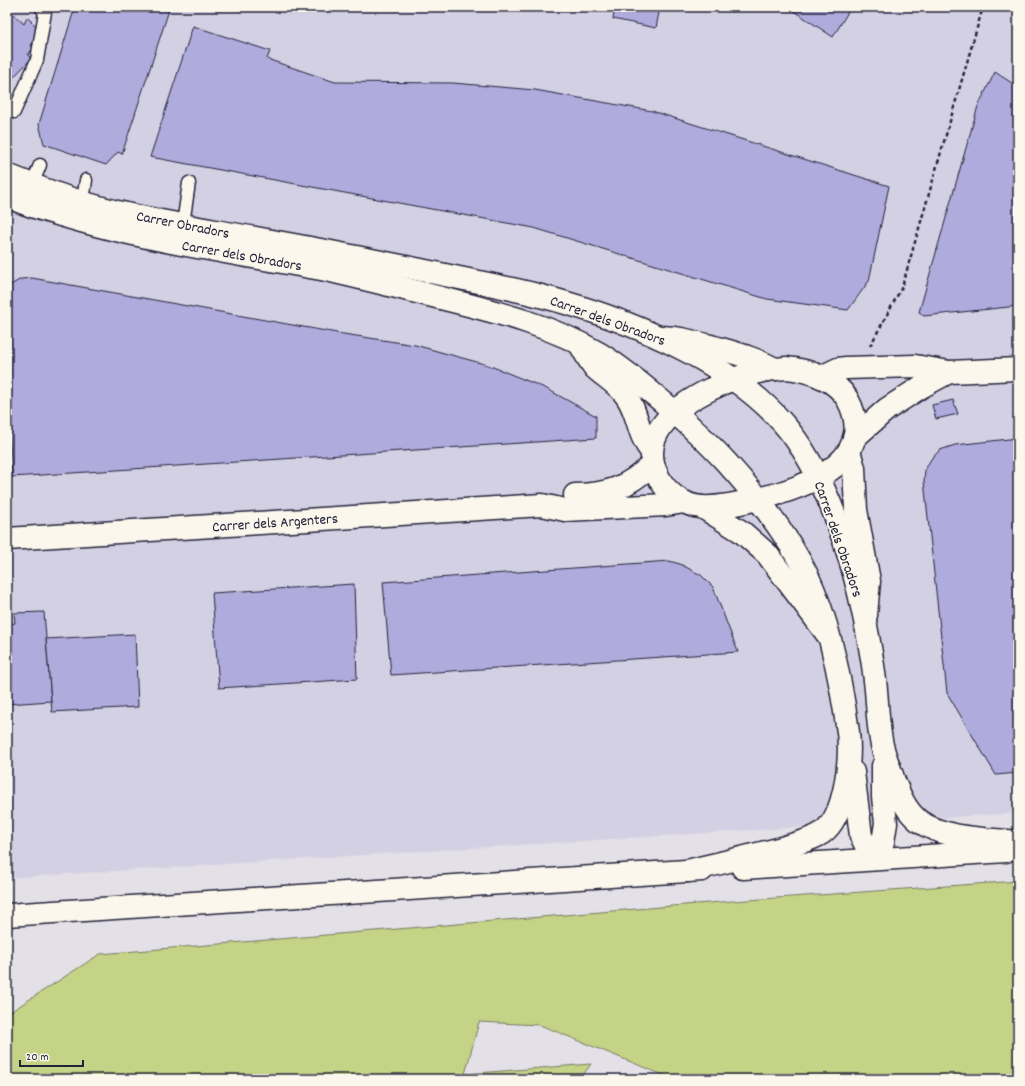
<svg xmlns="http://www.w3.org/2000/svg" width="1025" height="1086" font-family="Dekko,sans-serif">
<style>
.built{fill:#d4d0e4}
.green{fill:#c5d387;stroke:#747a61}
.building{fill:#afabdc;stroke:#22223b}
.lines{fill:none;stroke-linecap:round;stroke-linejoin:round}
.lane-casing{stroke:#22223b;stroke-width:15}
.street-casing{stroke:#22223b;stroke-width:25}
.secondary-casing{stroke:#22223b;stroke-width:25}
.path{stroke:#22223b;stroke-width:2.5;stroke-dasharray:4 3;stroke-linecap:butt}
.lane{stroke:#fbf7ec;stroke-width:12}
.street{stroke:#fbf7ec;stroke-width:22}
.secondary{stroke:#fbf7ec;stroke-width:22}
.labels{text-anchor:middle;stroke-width:3.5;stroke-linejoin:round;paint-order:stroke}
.street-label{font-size:15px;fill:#22223b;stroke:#fbf7ec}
</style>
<rect width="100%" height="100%" fill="#e4e0e7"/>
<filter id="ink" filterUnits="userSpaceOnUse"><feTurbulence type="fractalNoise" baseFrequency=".025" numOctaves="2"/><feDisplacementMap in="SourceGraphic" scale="8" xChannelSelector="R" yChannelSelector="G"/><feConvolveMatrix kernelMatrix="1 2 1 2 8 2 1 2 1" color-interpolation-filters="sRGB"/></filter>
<g filter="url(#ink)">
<path class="built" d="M 7,7 L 1018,7 L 1018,813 L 7,878 Z"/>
<path class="green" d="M 1018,881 L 1018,1079 L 673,1079 L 540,1025 L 479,1022 L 465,1074 L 591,1064 L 580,1079 L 7,1079 L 7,1014 L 100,954 L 720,902 Z"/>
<g class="building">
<path d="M 75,7 L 170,7 L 122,154 L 118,152 L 106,165 L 44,144 L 39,124 Z"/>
<path d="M 615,7 L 660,7 L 656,28 L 613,19 Z"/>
<path d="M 788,7 L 851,7 L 833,37 Z"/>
<path d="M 7,8 L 24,24 L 27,17 L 39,29 L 34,33 L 37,38 L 31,45 L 33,48 L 28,55 L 31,59 L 7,84 Z"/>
<path d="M 193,26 L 270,51 L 267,59 L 335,82 L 453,83 L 535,90 L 652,111 L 889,186 L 869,281 L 848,310 L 767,299 L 534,228 L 150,157 Z"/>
<path d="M 995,72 L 1018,87 L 1018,306 L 924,316 L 919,312 L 978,106 Z"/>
<path d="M 32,278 L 337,333 L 415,345 L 488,365 L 545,388 L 596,416 L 596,438 L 12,477 L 7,389 L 7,289 L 9,286 L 21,279 Z"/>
<path d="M 953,400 L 958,414 L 936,419 L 932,405 Z"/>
<path d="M 1018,438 L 1018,773 L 996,775 L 947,693 L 924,481 L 925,470 L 931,459 L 940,450 L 955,445 Z"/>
<path d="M 669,561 L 680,564 L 701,575 L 713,587 L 738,652 L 391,675 L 383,582 Z"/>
<path d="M 354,584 L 357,679 L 219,688 L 212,593 Z"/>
<path d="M 44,612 L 51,701 L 7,704 L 7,624 L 15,623 L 14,613 Z"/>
<path d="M 135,634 L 138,707 L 52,712 L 46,639 Z"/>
</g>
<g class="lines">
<g class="lane-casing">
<g id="lane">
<path d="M 7,110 L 14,112 L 37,60 L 45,12 L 41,7"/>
<path d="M 32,185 L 40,165"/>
<path d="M 83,201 L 86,180"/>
<path d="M 183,224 L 189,183"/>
</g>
</g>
<g class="street-casing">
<g id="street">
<path d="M 659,337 C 678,337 695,342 714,347 C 735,353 755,358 775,369"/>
<path d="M 580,344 C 585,353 589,361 595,368 C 606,378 619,385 627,397 C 639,415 637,433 651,451"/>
<path d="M 786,368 C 809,370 836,379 848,400 C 881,463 799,490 753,500 C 737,504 719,508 702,507 C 686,506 671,496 662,483 C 632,439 674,407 711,389 C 718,386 725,382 733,379 C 750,373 768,369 786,368 Z"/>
<path d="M 821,377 L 838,369 L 846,368 L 915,366 L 949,372 L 1018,369"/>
<path d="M 854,438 L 887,409 L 921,387 L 949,372"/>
<path d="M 849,451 L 854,468 L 856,510 L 869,581 L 866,615"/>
<path d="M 575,495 C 610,494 626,488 653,464"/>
<path d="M 702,507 L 742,532 L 767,554 L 827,634"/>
<path d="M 7,539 L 542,505 L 565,510 L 666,505 L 684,502"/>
</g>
</g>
<g class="secondary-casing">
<g id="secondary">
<path d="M 7,175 C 41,189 81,203 117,212 C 169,224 224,232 277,242 C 340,253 402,266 464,279 C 489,284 513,289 537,295 C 620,316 724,357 782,422 C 825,470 853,558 865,621 C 869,641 873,661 875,681 C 878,703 877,728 883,749 C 886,760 891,771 894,781 C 900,796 906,811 919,821 C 943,839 989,839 1018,842"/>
<path d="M 7,196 C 25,205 44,210 64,216 C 113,231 163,241 214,250 C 251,257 289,263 326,270 C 367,279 408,290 449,300 C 501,313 554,327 600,354 C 623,368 644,386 664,403 C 686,422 707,441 727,463 C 758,497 788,535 808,577 C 830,624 841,681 848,732 C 851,758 846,816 822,833 C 812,840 797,843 785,847 C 752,856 720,863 687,871"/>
<path d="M 853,772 L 861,836 L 873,859"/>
<path d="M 873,859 L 883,842 L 886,823 L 883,797 L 883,766"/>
<path d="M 743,868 L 1006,851"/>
<path d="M 7,915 L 702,870"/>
</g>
</g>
<path class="path" d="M 870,346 L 902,287 L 983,7"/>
<use href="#lane" class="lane"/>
<use href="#street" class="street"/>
<use href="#secondary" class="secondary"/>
</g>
</g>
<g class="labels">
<g class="street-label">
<text transform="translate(183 224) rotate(11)" y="5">Carrer Obradors</text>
<text transform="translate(242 255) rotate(10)" y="5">Carrer dels Obradors</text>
<text transform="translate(608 320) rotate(20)" y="5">Carrer dels Obradors</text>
<text transform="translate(275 522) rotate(-4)" y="5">Carrer dels Argenters</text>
<text transform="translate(839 539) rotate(71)" y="5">Carrer dels Obradors</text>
</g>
</g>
<rect width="1025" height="1086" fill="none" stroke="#fbf7ec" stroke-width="24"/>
<rect x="12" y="12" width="1001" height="1062" fill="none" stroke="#22223b" stroke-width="1.5" filter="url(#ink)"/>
<path d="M20 1060v6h63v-6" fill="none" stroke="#22223b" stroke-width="2"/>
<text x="26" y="1060" font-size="12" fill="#22223b" stroke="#fbf7ec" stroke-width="3" paint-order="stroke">20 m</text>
</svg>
